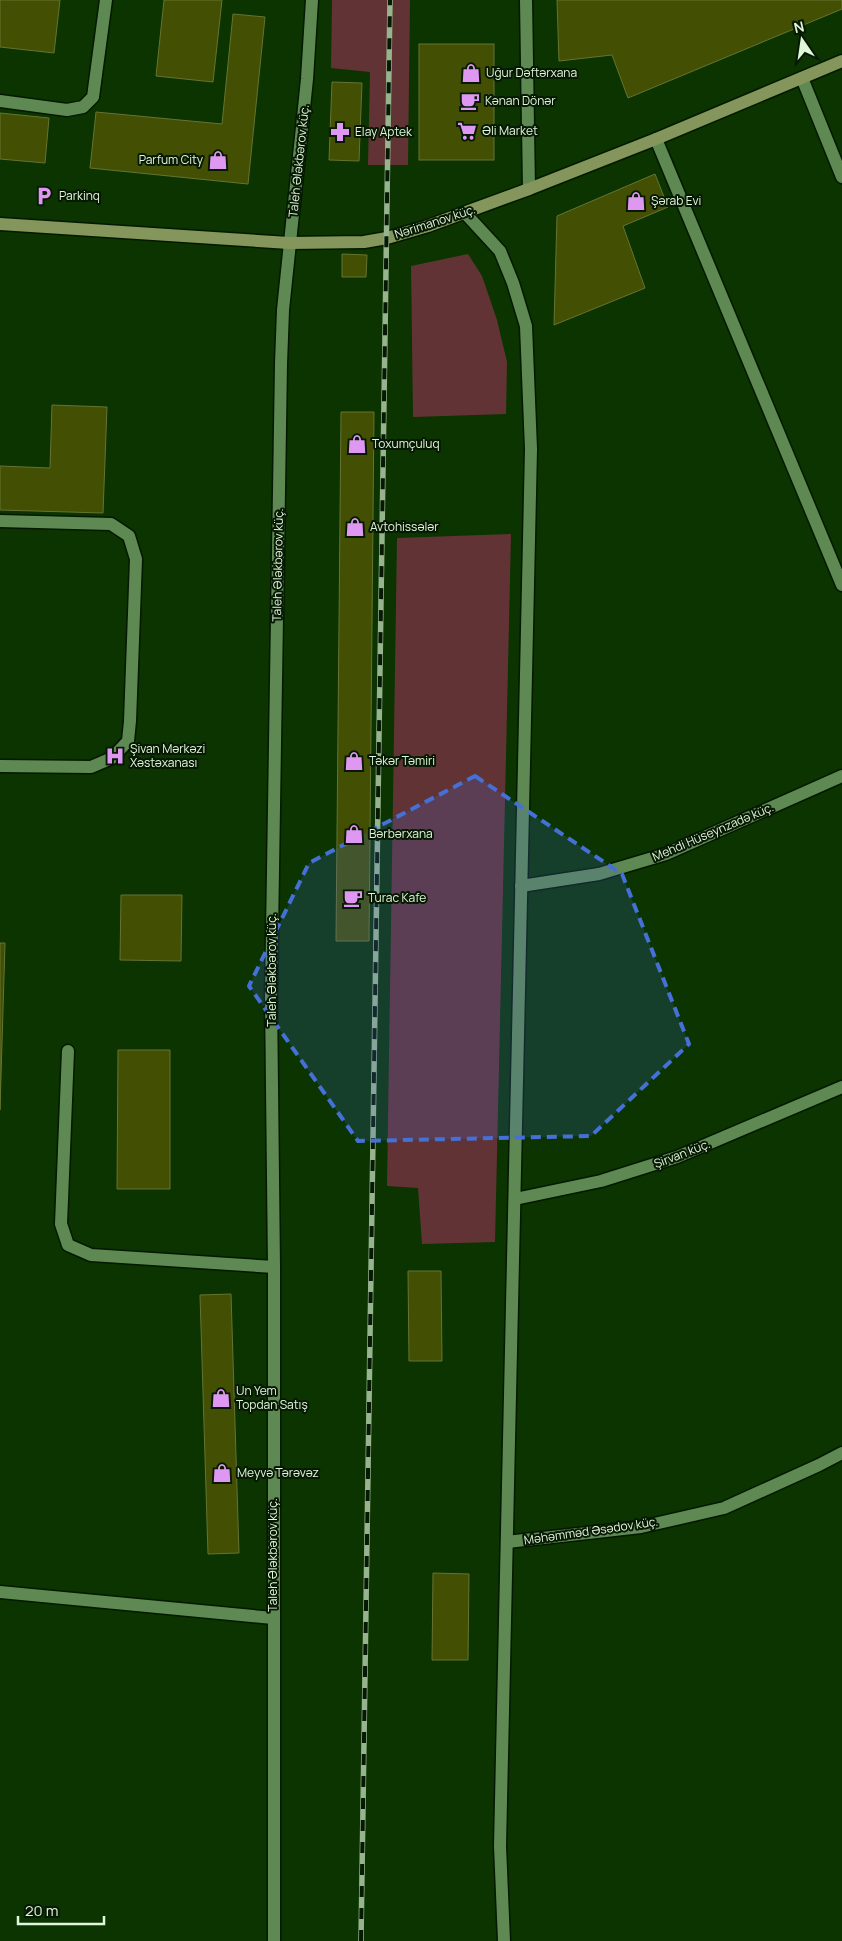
<svg xmlns="http://www.w3.org/2000/svg" width="842" height="1941" font-family="Manrope,sans-serif">
<style>
.green{fill:#623334}
.building{fill:#434f03;stroke:#667431}
.lines{fill:none;stroke-linecap:round;stroke-linejoin:round}
.service-casing{stroke:#041901;stroke-width:15}
.minor-casing{stroke:#041901;stroke-width:15}
.tertiary-casing{stroke:#041901;stroke-width:15}
.secondary-casing{stroke:#041901;stroke-width:15}
.service{stroke:#5e8952;stroke-width:12}
.minor{stroke:#5e8952;stroke-width:12}
.tertiary{stroke:#5e8952;stroke-width:12}
.secondary{stroke:#84965b;stroke-width:12}
.rail-casing{stroke:#96b48e;stroke-width:5.5}
.rail{stroke:#071804;stroke-width:4;stroke-dasharray:11;stroke-linecap:butt}
.marked{fill:#4470d8;fill-opacity:0.2;stroke:#4470d8;stroke-width:4;stroke-dasharray:10 6;stroke-linejoin:round}
.labels{text-anchor:middle;stroke-width:4;stroke-linejoin:round;paint-order:stroke}
.poi-label{font-size:12px;fill:#e0f7d9;stroke:#071804;text-anchor:start}
.street-label{font-size:12px;fill:#e0f7d9;stroke:#071804}
</style>
<rect width="100%" height="100%" fill="#0b3400"/>
<g class="green">
<path d="M 332,0 L 410,0 L 408,165 L 368,165 L 370,72 L 331,68 Z"/>
<path d="M 468,254 L 482,276 L 497,320 L 507,362 L 506,414 L 413,417 L 411,266 Z"/>
<path d="M 511,534 L 495,1242 L 422,1244 L 418,1188 L 387,1186 L 397,538 Z"/>
</g>
<g class="building">
<path d="M 0,0 L 60,0 L 54,53 L 0,47 Z"/>
<path d="M 164,0 L 222,0 L 213,82 L 156,76 Z"/>
<path d="M 557,0 L 842,0 L 842,9 L 628,98 L 612,55 L 559,61 Z"/>
<path d="M 233,14 L 265,17 L 248,184 L 90,168 L 96,112 L 222,124 Z"/>
<rect x="419" y="44" width="75" height="116"/>
<path d="M 332,82 L 362,83 L 359,161 L 329,160 Z"/>
<path d="M 0,113 L 49,118 L 45,163 L 0,159 Z"/>
<path d="M 655,174 L 668,207 L 623,226 L 645,288 L 554,325 L 557,216 Z"/>
<path d="M 342,254 L 367,255 L 366,277 L 342,277 Z"/>
<path d="M 52,405 L 107,407 L 103,513 L 0,510 L 0,466 L 50,468 Z"/>
<path d="M 341,412 L 374,412 L 369,941 L 336,941 Z"/>
<path d="M 121,895 L 182,895 L 181,961 L 120,960 Z"/>
<path d="M 0,943 L 5,943 L 0,1110 Z"/>
<path d="M 118,1050 L 170,1050 L 170,1189 L 117,1189 Z"/>
<path d="M 408,1271 L 441,1271 L 442,1361 L 409,1361 Z"/>
<path d="M 231,1294 L 239,1553 L 208,1554 L 200,1295 Z"/>
<path d="M 433,1573 L 469,1574 L 468,1660 L 432,1660 Z"/>
</g>
<g class="lines">
<g class="service-casing">
<g id="service">
<path d="M 802,78 L 842,177"/>
<path d="M 0,101 L 67,110 L 83,107 L 93,97 L 106,0"/>
<path d="M 656,139 L 842,585"/>
<path d="M 0,521 L 111,524 L 129,536 L 136,559 L 130,721 L 128,741 L 112,758 L 91,767 L 0,766"/>
<path d="M 68,1051 L 61,1224 L 68,1245 L 91,1255 L 274,1267"/>
</g>
</g>
<g class="minor-casing">
<g id="minor">
<path d="M 465,213 L 500,251 L 513,283 L 526,326 L 531,449 L 500,1846 L 504,1941"/>
<path d="M 521,886 L 599,874 L 666,854 L 842,776"/>
<path d="M 515,1199 L 601,1181 L 677,1157 L 842,1087"/>
<path d="M 507,1542 L 641,1527 L 724,1508 L 819,1465 L 842,1453"/>
<path d="M 0,1592 L 273,1618"/>
<path d="M 274,1941 L 274,1267 L 271,997 L 281,364 L 283,310 L 307,79 L 312,0"/>
</g>
</g>
<g class="tertiary-casing">
<path id="tertiary" d="M 526,0 L 529,189"/>
</g>
<g class="secondary-casing">
<path id="secondary" d="M 0,224 L 289,243 L 364,242 L 387,238 L 428,226 L 529,189 L 656,139 L 842,61"/>
</g>
<use href="#service" class="service"/>
<use href="#minor" class="minor"/>
<use href="#tertiary" class="tertiary"/>
<use href="#secondary" class="secondary"/>
<g class="rail-casing">
<path id="rail" d="M 361,1941 L 390,0"/>
</g>
<use href="#rail" class="rail"/>
</g>
<path class="marked" d="M 475,776 L 622,874 L 689,1044 L 591,1136 L 358,1141 L 249,986 L 309,863 Z"/>
<defs>
<g id="shop-bare" transform="scale(1.5)"><path d="M-5-2.5h2.3a2.7 3.5 0 0 1 5.4 0H5L5.5 6h-11ZM-1.5-2.5h3a1.5 2.3 0 0 0-3 0Z" fill="#df98f1" stroke="#071804" stroke-width="2.5" paint-order="stroke"/></g>
<g id="cafe-bare" transform="scale(1.5)"><path d="M-5.5-4.5H6V0H3Q3 3.5 0 3.5H-2.5Q-5.5 3.5-5.5 0ZM3-3.2v2h1.7v-2ZM-6 4.5H4V6H-6Z" fill="#df98f1" stroke="#071804" stroke-width="2.5" paint-order="stroke"/></g>
<g id="supermarket-bare" transform="scale(1.5)"><path d="M-6-5.5h2.5l.6 2H6L4.5 2H-2.5L-4.4-4H-6ZM-1.5 3.2a1.3 1.3 0 1 0 .1 0ZM3 3.2a1.3 1.3 0 1 0 .1 0Z" fill="#df98f1" stroke="#071804" stroke-width="2.5" paint-order="stroke"/></g>
<g id="pharmacy-bare" transform="scale(1.5)"><path d="M-2-6h4v4h4v4h-4v4h-4v-4h-4v-4h4Z" fill="#df98f1" stroke="#071804" stroke-width="2.5" paint-order="stroke"/></g>
<g id="parking-bare" transform="scale(1.5)"><path d="M-3.5-5.5H1a3.5 3.5 0 0 1 0 7H-1V5.5H-3.5ZM-1-3.4V-.6H.8a1.4 1.4 0 0 0 0-2.8Z" fill="#df98f1" stroke="#071804" stroke-width="2.5" paint-order="stroke"/></g>
<g id="hospital-bare" transform="scale(1.5)"><path d="M-5-5h3v3.5h4V-5h3V5h-3V1.5h-4V5h-3Z" fill="#df98f1" stroke="#071804" stroke-width="2.5" paint-order="stroke"/></g>
</defs>
<g fill-rule="evenodd">
<use href="#shop-bare" x="471" y="73"/>
<use href="#cafe-bare" x="470" y="101"/>
<use href="#supermarket-bare" x="467" y="131"/>
<use href="#pharmacy-bare" x="340" y="132"/>
<use href="#shop-bare" x="218" y="160"/>
<use href="#parking-bare" x="44" y="196"/>
<use href="#shop-bare" x="636" y="201"/>
<use href="#shop-bare" x="357" y="444"/>
<use href="#shop-bare" x="355" y="527"/>
<use href="#hospital-bare" x="115" y="756"/>
<use href="#shop-bare" x="354" y="761"/>
<use href="#shop-bare" x="354" y="834"/>
<use href="#cafe-bare" x="353" y="898"/>
<use href="#shop-bare" x="221" y="1398"/>
<use href="#shop-bare" x="222" y="1473"/>
</g>
<g class="labels">
<g class="poi-label">
<text x="486" y="77">Uğur Dəftərxana</text>
<text x="485" y="105">Kənan Dönər</text>
<text x="482" y="135">Əli Market</text>
<text x="355" y="136">Elay Aptek</text>
<text x="203" y="164" text-anchor="end">Parfum City</text>
<text x="59" y="200">Parkinq</text>
<text x="651" y="205">Şərab Evi</text>
<text x="372" y="448">Toxumçuluq</text>
<text x="370" y="531">Avtohissələr</text>
<text x="130" y="753">Şivan Mərkəzi<tspan x="130" dy="14">Xəstəxanası</tspan></text>
<text x="369" y="765">Təkər Təmiri</text>
<text x="369" y="838">Bərbərxana</text>
<text x="368" y="902">Turac Kafe</text>
<text x="236" y="1395">Un Yem<tspan x="236" dy="14">Topdan Satış</tspan></text>
<text x="237" y="1477">Meyvə Tərəvəz</text>
</g>
<g class="street-label">
<text transform="translate(299 161) rotate(-84)" y="4">Taleh Ələkbərov küç.</text>
<text transform="translate(435 222) rotate(-18)" y="4">Nərimanov küç.</text>
<text transform="translate(278 565) rotate(-89)" y="4">Taleh Ələkbərov küç.</text>
<text transform="translate(713 832) rotate(-23)" y="4">Mehdi Hüseynzadə küç.</text>
<text transform="translate(272 970) rotate(-90)" y="4">Taleh Ələkbərov küç.</text>
<text transform="translate(682 1154) rotate(-21)" y="4">Şirvan küç.</text>
<text transform="translate(591 1531) rotate(-8)" y="4">Məhəmməd Əsədov küç.</text>
<text transform="translate(273 1555) rotate(-90)" y="4">Taleh Ələkbərov küç.</text>
</g>
</g>
<g transform="translate(802 40) rotate(347)" stroke="#071804" stroke-width="4" paint-order="stroke">
<path d="M0-4L9 19L0 12L-9 19Z" fill="#e0f7d9"/>
<text y="-8" font-size="14" font-weight="bold" text-anchor="middle" fill="#e0f7d9">N</text>
</g>
<path d="M18 1916v8h86v-8" fill="none" stroke="#e0f7d9" stroke-width="2.5"/>
<text x="25" y="1916" font-size="15" fill="#e0f7d9" stroke="#071804" stroke-width="4" paint-order="stroke">20 m</text>
</svg>
